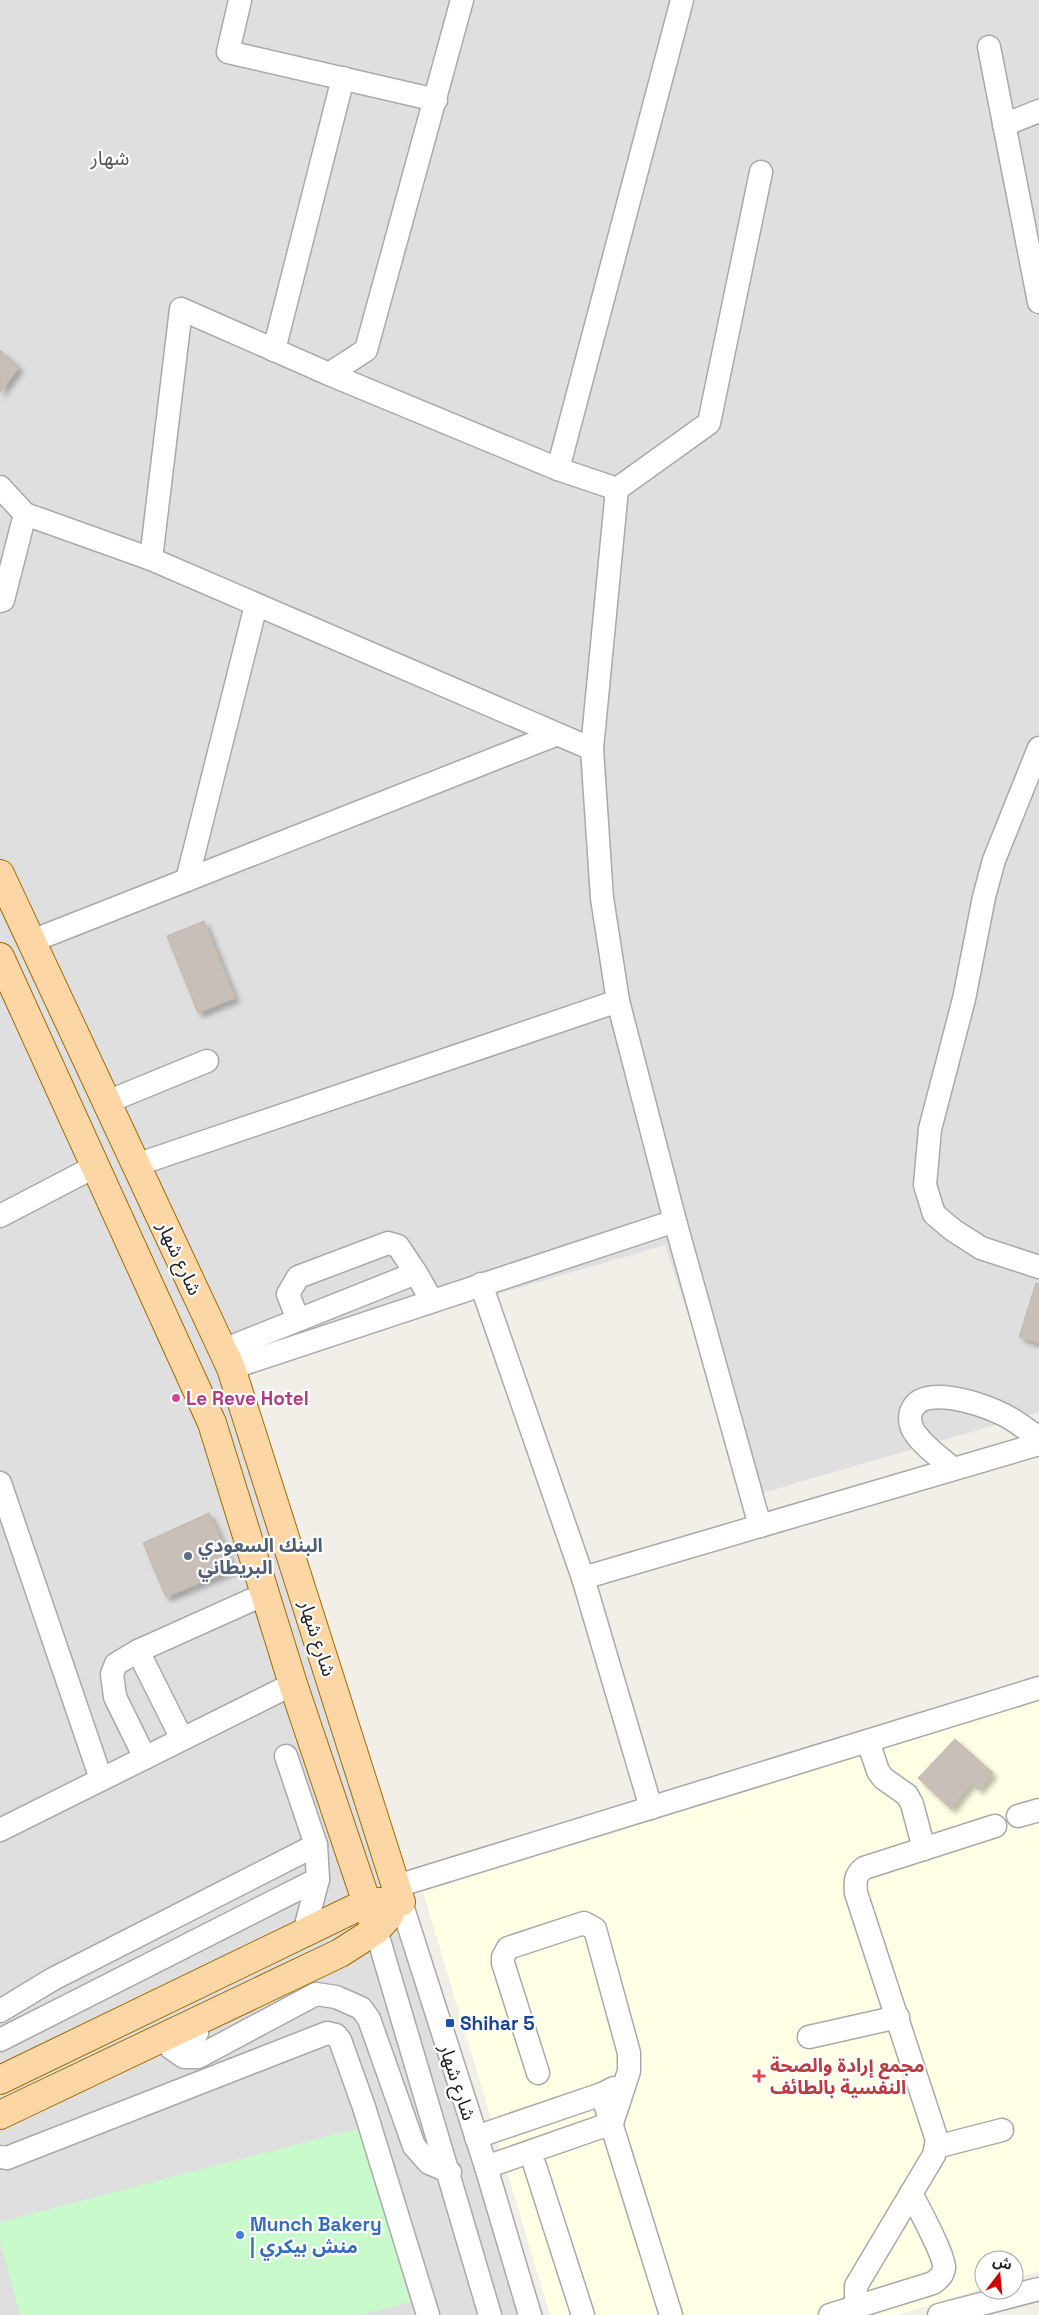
<svg xmlns="http://www.w3.org/2000/svg" width="1039" height="2315" font-family="'Space Grotesk','Noto Sans Arabic',sans-serif">
<style>
.residential{fill:#e0dfdf}
.education{fill:#ffffe5}
.park{fill:#c8facc}
.building{fill:#c7bfb8;stroke:#c4b6ab;filter:url(#shadow)}
.lines{fill:none;stroke-linecap:round;stroke-linejoin:round}
.minor-casing{stroke:#a9a9a9;stroke-width:25}
.major-casing{stroke:#a06b00;stroke-width:30}
.minor{stroke:#fff;stroke-width:22}
.major{stroke:#fcd6a4;stroke-width:28}
.hotel-dot{fill:#d1479c;stroke:#fff;stroke-width:2}
.service-dot{fill:#5c6f8a;stroke:#fff;stroke-width:2}
.transit-dot{fill:#1a4fb4;stroke:#fff;stroke-width:2}
.health-dot{fill:#e0444e;stroke:#fff;stroke-width:2}
.shop-dot{fill:#3f7fe0;stroke:#fff;stroke-width:2}
.labels{text-anchor:middle;stroke-width:4.5;stroke-linejoin:round;paint-order:stroke}
.street-label{font-size:19px;fill:#222;stroke:#fff}
.hotel-label{font-size:19px;font-weight:bold;fill:#b23c85;stroke:#fff;text-anchor:start}
.service-label{font-size:19px;font-weight:bold;fill:#4e5e75;stroke:#fff;text-anchor:start}
.transit-label{font-size:19px;font-weight:bold;fill:#164399;stroke:#fff;text-anchor:start}
.health-label{font-size:19px;font-weight:bold;fill:#be3a42;stroke:#fff;text-anchor:start}
.shop-label{font-size:19px;font-weight:bold;fill:#366cbe;stroke:#fff;text-anchor:start}
.neighbourhood-label{font-size:20px;fill:#555;stroke:#fff}
</style>
<defs>
<filter id="shadow"><feDropShadow dx="4.5" dy="4.5" stdDeviation="2.5" flood-color="#0004"/></filter>
</defs>
<rect width="100%" height="100%" fill="#f2efe9"/>
<path class="residential" d="M 0,0 L 1039,0 L 1039,1412 L 748,1497 L 665,1245 L 227,1373 L 544,2315 L 0,2315 Z"/>
<path class="education" d="M 1039,1701 L 1039,2271 L 1014,2279 L 1014,2260 L 984,2260 L 984,2288 L 898,2315 L 550,2315 L 423,1892 Z"/>
<path class="park" d="M 363,2127 L 410,2302 L 360,2315 L 20,2315 L 0,2241 L 0,2222 Z"/>
<g class="building">
<path d="M 0,350 L 19,367 L 0,393 Z"/>
<path d="M 204,921 L 235,998 L 198,1013 L 167,936 Z"/>
<path d="M 1036,1283 L 1039,1284 L 1039,1343 L 1019,1337 Z"/>
<path d="M 209,1513 L 234,1569 L 166,1597 L 143,1543 Z"/>
<path d="M 955,1739 L 993,1773 L 979,1790 L 971,1783 L 951,1809 L 918,1778 Z"/>
</g>
<g class="lines">
<g class="minor-casing">
<g id="minor">
<path d="M 240,0 L 228,52 L 436,100"/>
<path d="M 989,47 L 1039,302"/>
<path d="M 1004,125 L 1039,111"/>
<path d="M 274,350 L 343,78"/>
<path d="M 329,374 L 558,469 L 617,489 L 709,423 L 761,172"/>
<path d="M 558,469 L 682,0"/>
<path d="M 0,487 L 25,514 L 3,600 L 0,601"/>
<path d="M 25,514 L 151,559 L 592,749 L 602,898 L 618,1001 L 675,1221 L 760,1526"/>
<path d="M 151,559 L 181,309 L 329,374 L 366,350 L 462,0"/>
<path d="M 1039,748 L 994,860 L 984,897 L 964,999 L 930,1129 L 925,1185 L 934,1214 L 953,1230 L 981,1248 L 1039,1267"/>
<path d="M 592,749 L 617,489"/>
<path d="M 187,880 L 256,605"/>
<path d="M 32,941 L 555,735"/>
<path d="M 107,1102 L 207,1061"/>
<path d="M 136,1165 L 618,1001"/>
<path d="M 0,1216 L 94,1167"/>
<path d="M 481,1284 L 583,1578 L 651,1808"/>
<path d="M 298,1320 L 288,1294 L 298,1277 L 388,1243 L 398,1246 L 416,1273"/>
<path d="M 223,1350 L 416,1273 L 432,1301"/>
<path d="M 231,1368 L 675,1221"/>
<path d="M 953,1469 C 940,1457 920,1444 912,1428 C 910,1423 909,1415 912,1410 C 923,1384 982,1404 1000,1413 C 1014,1419 1027,1430 1039,1438"/>
<path d="M 0,1483 L 101,1779"/>
<path d="M 583,1578 L 1039,1444"/>
<path d="M 138,1651 L 182,1739"/>
<path d="M 868,1741 L 878,1771 L 883,1778 L 907,1795 L 912,1804 L 924,1849"/>
<path d="M 145,1758 L 115,1697 L 112,1674 L 116,1664 L 138,1651 L 265,1594"/>
<path d="M 1018,1816 L 1039,1810"/>
<path d="M 0,1830 L 293,1684"/>
<path d="M 397,1886 L 1039,1688"/>
<path d="M 401,1902 L 486,2167 L 530,2315"/>
<path d="M 376,1930 L 490,2315"/>
<path d="M 304,1933 L 318,1879"/>
<path d="M 0,2011 L 53,1979 L 316,1845"/>
<path d="M 197,2033 L 171,2048 L 184,2057 L 198,2057 L 316,1994 L 336,1997 L 361,2008 L 369,2019 L 414,2146 L 429,2163 L 450,2172"/>
<path d="M 809,2037 L 898,2017"/>
<path d="M 0,2040 L 318,1879 L 316,1845 L 286,1756"/>
<path d="M 602,2094 L 671,2315"/>
<path d="M 476,2137 L 602,2094 L 614,2088"/>
<path d="M 936,2147 L 1002,2130"/>
<path d="M 0,2157 L 7,2158 L 327,2033 L 336,2035 L 340,2040 L 364,2107 L 428,2315"/>
<path d="M 535,2166 L 583,2315"/>
<path d="M 486,2167 L 612,2123 L 629,2071 L 629,2053 L 595,1929 L 584,1923 L 508,1948 L 503,1957 L 503,1963 L 538,2073"/>
<path d="M 856,2307 L 856,2286 L 934,2155 L 937,2140 L 856,1893 C 855,1881 855,1875 864,1868 L 995,1826"/>
<path d="M 830,2315 L 933,2283 C 938,2279 943,2276 944,2268 C 945,2256 918,2207 911,2193"/>
<path d="M 939,2315 L 1039,2289"/>
</g>
</g>
<g class="major-casing">
<g id="major">
<path d="M 0,874 L 231,1368 L 401,1902"/>
<path d="M 0,957 L 212,1423 L 293,1684 L 376,1930"/>
<path d="M 0,2080 L 368,1902 L 385,1902"/>
<path d="M 0,2115 L 340,1953 L 376,1930 L 389,1916"/>
</g>
</g>
<use href="#minor" class="minor"/>
<use href="#major" class="major"/>
</g>
<circle class="hotel-dot" cx="176" cy="1398" r="5"/>
<circle class="service-dot" cx="188" cy="1556" r="5"/>
<rect class="transit-dot" x="445" y="2018" width="10" height="10" rx="2.5"/>
<path class="health-dot" d="M756.5 2068.5h5v5h5v5h-5v5h-5v-5h-5v-5h5z"/>
<circle class="shop-dot" cx="240" cy="2235" r="5"/>
<g class="labels">
<g class="street-label">
<text transform="translate(180 1258) rotate(65)" y="7">شارع شهار</text>
<text transform="translate(318 1638) rotate(72)" y="7">شارع شهار</text>
<text transform="translate(458 2082) rotate(72)" y="7">شارع شهار</text>
</g>
<g class="hotel-label">
<text x="186" y="1405">Le Reve Hotel</text>
</g>
<g class="service-label">
<text x="198" y="1552">البنك السعودي<tspan x="198" dy="22">البريطاني</tspan></text>
</g>
<g class="transit-label">
<text x="460" y="2030">Shihar 5</text>
</g>
<g class="health-label">
<text x="770" y="2072">مجمع إرادة والصحة<tspan x="770" dy="22">النفسية بالطائف</tspan></text>
</g>
<g class="shop-label">
<text x="250" y="2231">Munch Bakery<tspan x="250" dy="22">| منش بيكري</tspan></text>
</g>
<g class="neighbourhood-label">
<text x="110" y="165">شهار</text>
</g>
</g>
<g transform="translate(999 2275) rotate(16)"><circle r="24" fill="#ffffff" stroke="#a7a7a7"/>
<path d="M0-4L9 19L0 12L-9 19Z" fill="#d40000"/>
<text y="-8" font-size="14" font-weight="bold" text-anchor="middle" fill="#222222">ش</text>
</g>
</svg>
